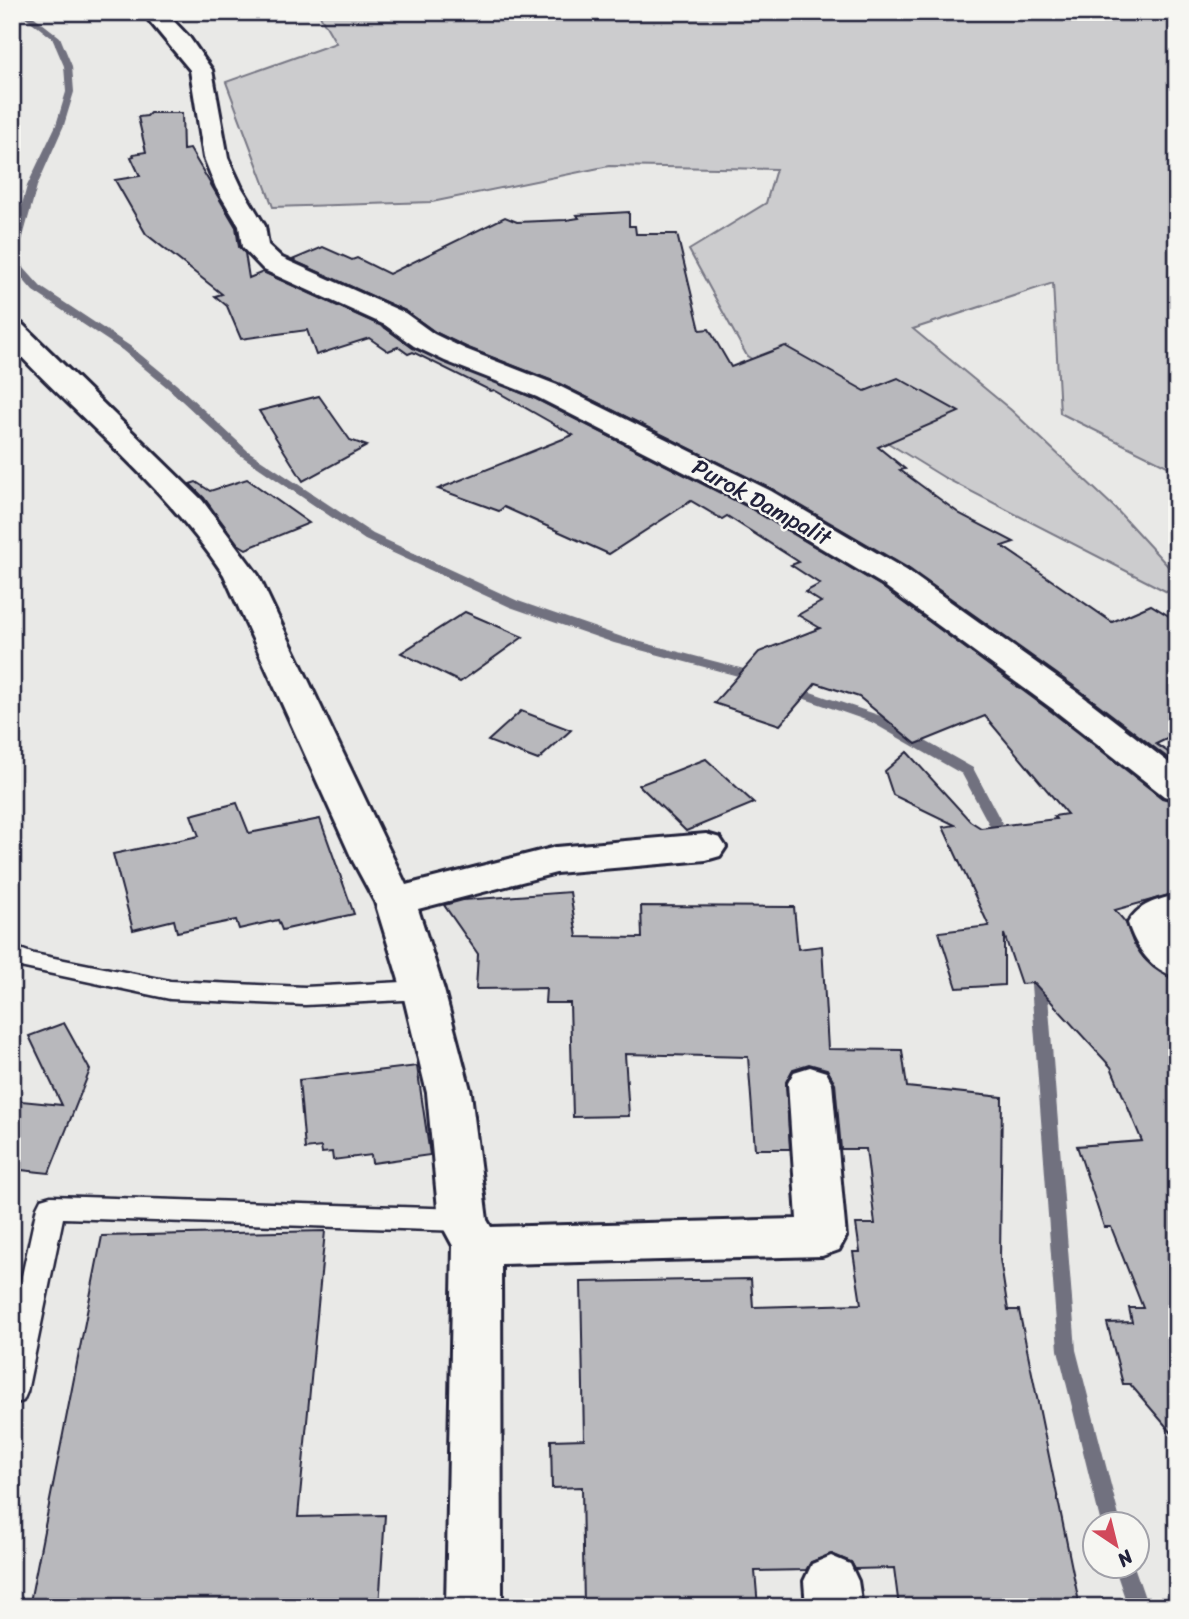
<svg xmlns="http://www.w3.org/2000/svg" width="1189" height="1619" font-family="Sriracha,sans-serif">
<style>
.green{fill:#ccccce;stroke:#777784;stroke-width:2}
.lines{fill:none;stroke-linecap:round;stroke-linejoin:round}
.stream{fill:#71717f;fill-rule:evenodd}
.building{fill:#b8b8bc;stroke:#22223b;stroke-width:2}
.service-casing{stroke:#22223b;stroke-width:5}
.minor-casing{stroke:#22223b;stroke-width:6}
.service{fill:#f6f6f2;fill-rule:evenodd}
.minor{fill:#f6f6f2;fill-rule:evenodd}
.labels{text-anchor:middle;stroke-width:5;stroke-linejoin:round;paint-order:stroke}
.street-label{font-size:23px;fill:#22223b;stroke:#f6f6f2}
</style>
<rect width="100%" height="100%" fill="#e9e9e7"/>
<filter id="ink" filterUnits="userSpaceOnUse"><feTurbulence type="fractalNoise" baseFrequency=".0143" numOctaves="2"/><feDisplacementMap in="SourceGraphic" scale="14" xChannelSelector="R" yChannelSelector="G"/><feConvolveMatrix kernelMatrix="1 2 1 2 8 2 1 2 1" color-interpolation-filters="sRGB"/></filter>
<g filter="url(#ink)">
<path class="green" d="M 318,12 L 1177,12 L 1177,471 L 1060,413 L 1053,283 L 913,329 L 1011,410 L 1115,508 L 1177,576 L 1177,597 L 945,478 L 747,356 L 689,250 L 766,203 L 776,169 L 609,166 L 432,202 L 273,207 L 226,82 L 336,43 Z"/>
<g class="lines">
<g class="stream">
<path d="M 19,12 L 28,12 L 60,37 L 72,66 L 74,92 L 64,125 L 37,186 L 20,248 L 24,268 L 41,287 L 130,346 L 176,384 L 248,451 L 373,534 L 518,601 L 622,637 L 763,674 L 764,677 L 763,680 L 753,680 L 614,643 L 510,607 L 365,540 L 240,455 L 168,388 L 122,350 L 33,291 L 14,269 L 12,241 L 27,186 L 56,125 L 66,92 L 64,66 L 52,38 Z"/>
<path d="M 790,685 L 881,716 L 973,768 L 1012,842 L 1010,845 L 1000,845 L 962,774 L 871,722 L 785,692 L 783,689 L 785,686 Z"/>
<path d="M 1038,966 L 1043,967 L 1046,971 L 1076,1350 L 1121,1524 L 1101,1524 L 1058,1350 L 1030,971 L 1033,967 Z"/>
<path d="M 1114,1566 L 1134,1566 L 1148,1607 L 1128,1607 Z"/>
</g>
</g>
<g class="building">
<path d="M 150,113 L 182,113 L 183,150 L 190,149 L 236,227 L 239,247 L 245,253 L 249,278 L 263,272 L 384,327 L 413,348 L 536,399 L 748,507 L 881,586 L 1052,712 L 1162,798 L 1177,802 L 1177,893 L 1115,910 L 1126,923 L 1133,942 L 1144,958 L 1177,984 L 1177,1248 L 1169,1249 L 1177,1263 L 1177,1439 L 1130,1384 L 1123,1384 L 1107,1323 L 1132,1322 L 1129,1308 L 1143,1308 L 1111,1227 L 1104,1227 L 1077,1146 L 1142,1141 L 1111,1067 L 1034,983 L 1021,984 L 1004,934 L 1004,985 L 957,988 L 939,932 L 989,926 L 943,827 L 955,825 L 893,795 L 885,771 L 907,752 L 970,821 L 981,828 L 1056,819 L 1054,816 L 1067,814 L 985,716 L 916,744 L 859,697 L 816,683 L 780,725 L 714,703 L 759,652 L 820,628 L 798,615 L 821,602 L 805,592 L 820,584 L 791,565 L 799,562 L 727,516 L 722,519 L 691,501 L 609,554 L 504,507 L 499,511 L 438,489 L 573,435 L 494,390 L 491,391 L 413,352 L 408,354 L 398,347 L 388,351 L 369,338 L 316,355 L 307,330 L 241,339 L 227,306 L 215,296 L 222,294 L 146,234 L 115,180 L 140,176 L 131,157 L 134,156 L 133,154 L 146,152 L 138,117 L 147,116 Z"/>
<path d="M 629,212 L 629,226 L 635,226 L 636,234 L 677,234 L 700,330 L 709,329 L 731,367 L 785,346 L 865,391 L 898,378 L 959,412 L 878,447 L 905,469 L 900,470 L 960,514 L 1014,542 L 1002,546 L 1112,622 L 1151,605 L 1177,621 L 1177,734 L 1156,744 L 1177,758 L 1177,765 L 1082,692 L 908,568 L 772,489 L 558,383 L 466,347 L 435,332 L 406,311 L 292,260 L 323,247 L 352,260 L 357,258 L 389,274 L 505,217 L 517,222 L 566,220 L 579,218 L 577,215 Z"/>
<path d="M 319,396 L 350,440 L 367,446 L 303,481 L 259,411 Z"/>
<path d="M 247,479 L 309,523 L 246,549 L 238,544 L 204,498 L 190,484 L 196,482 L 210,491 Z"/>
<path d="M 465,612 L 523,637 L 460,682 L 401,653 Z"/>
<path d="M 521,711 L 571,730 L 538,760 L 488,741 Z"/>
<path d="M 706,759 L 754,803 L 686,831 L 639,785 Z"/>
<path d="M 237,803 L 249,833 L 320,819 L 354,914 L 282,930 L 278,920 L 239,929 L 236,920 L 177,932 L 174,920 L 133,930 L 113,854 L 199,836 L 191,815 Z"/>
<path d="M 570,892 L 577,937 L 642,938 L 641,906 L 794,907 L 798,949 L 822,946 L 828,1049 L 902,1050 L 907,1087 L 1002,1097 L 1000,1259 L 1008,1310 L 1019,1310 L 1080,1607 L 899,1607 L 894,1568 L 855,1569 L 851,1562 L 832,1554 L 811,1562 L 806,1570 L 755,1571 L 758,1607 L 584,1607 L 582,1487 L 552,1488 L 551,1440 L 584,1439 L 581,1282 L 751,1279 L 753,1307 L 861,1304 L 853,1252 L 860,1252 L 856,1224 L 875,1224 L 866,1149 L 841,1149 L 835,1083 L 827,1069 L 809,1064 L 793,1069 L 786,1082 L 790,1149 L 755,1149 L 748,1057 L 625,1054 L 629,1116 L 573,1117 L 570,1003 L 545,1003 L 546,988 L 476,989 L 478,954 L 444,905 L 463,900 Z"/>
<path d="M 64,1023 L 90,1070 L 49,1173 L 12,1169 L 12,1100 L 62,1105 L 29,1036 Z"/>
<path d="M 417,1066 L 430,1155 L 372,1163 L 371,1155 L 333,1160 L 332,1152 L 322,1153 L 321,1147 L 305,1149 L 299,1080 Z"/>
<path d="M 325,1231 L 298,1517 L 385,1515 L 379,1607 L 29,1607 L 102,1236 Z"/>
</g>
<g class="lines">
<g class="service-casing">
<g id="service">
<path d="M 12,946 L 34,954 L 170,981 L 305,987 L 423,981 L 432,984 L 436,990 L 432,996 L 423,999 L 305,1005 L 170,999 L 20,967 L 12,964 Z"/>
<path d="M 51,1196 L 463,1209 L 473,1212 L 477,1220 L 473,1228 L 463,1231 L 63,1218 L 27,1392 L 23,1401 L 12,1404 L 12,1322 L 37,1207 L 41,1199 Z"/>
</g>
</g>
<g class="minor-casing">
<g id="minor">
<path d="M 142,12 L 165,12 L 189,37 L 212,70 L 228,158 L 242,188 L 265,226 L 268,245 L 282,258 L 405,313 L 434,334 L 465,349 L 557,385 L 771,491 L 906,570 L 1080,694 L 1177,769 L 1177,800 L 1164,796 L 1054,710 L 882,584 L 749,505 L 537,397 L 445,361 L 414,346 L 385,325 L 264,270 L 242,247 L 239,226 L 216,188 L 204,158 L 190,70 Z"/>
<path d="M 12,322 L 22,324 L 202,500 L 258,575 L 406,885 L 556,847 L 706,834 L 720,838 L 726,847 L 720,856 L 706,860 L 556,873 L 418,909 L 444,990 L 471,1093 L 487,1220 L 491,1227 L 797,1219 L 788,1083 L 794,1072 L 810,1067 L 826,1072 L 832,1083 L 846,1237 L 839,1250 L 822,1256 L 501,1264 L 502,1607 L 446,1607 L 453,1246 L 439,1220 L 427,1093 L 402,990 L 375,902 L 353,861 L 224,575 C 166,487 84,423 12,347 Z"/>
<path d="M 1177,895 L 1177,922 L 1170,927 L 1177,938 L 1177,977 C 1151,970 1136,948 1128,923 C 1139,904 1156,900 1177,895 Z"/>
<path d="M 831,1556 L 850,1564 L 858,1581 L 862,1607 L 806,1607 L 804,1581 L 812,1564 Z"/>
</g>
</g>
<use href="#service" class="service"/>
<use href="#minor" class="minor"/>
</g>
</g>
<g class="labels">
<g class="street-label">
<text transform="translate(762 502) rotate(29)" y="8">Purok Dampalit</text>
</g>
</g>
<rect width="1189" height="1619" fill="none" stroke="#f6f6f2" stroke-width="42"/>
<rect x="21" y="21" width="1147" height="1577" fill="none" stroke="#22223b" stroke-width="2.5" filter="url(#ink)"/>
<g transform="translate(1116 1545) rotate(145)"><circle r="33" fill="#f6f6f2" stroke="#a1a1a9" stroke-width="2"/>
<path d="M0-5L12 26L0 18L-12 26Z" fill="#d1495b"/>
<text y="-10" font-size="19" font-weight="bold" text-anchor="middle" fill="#22223b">N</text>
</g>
</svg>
